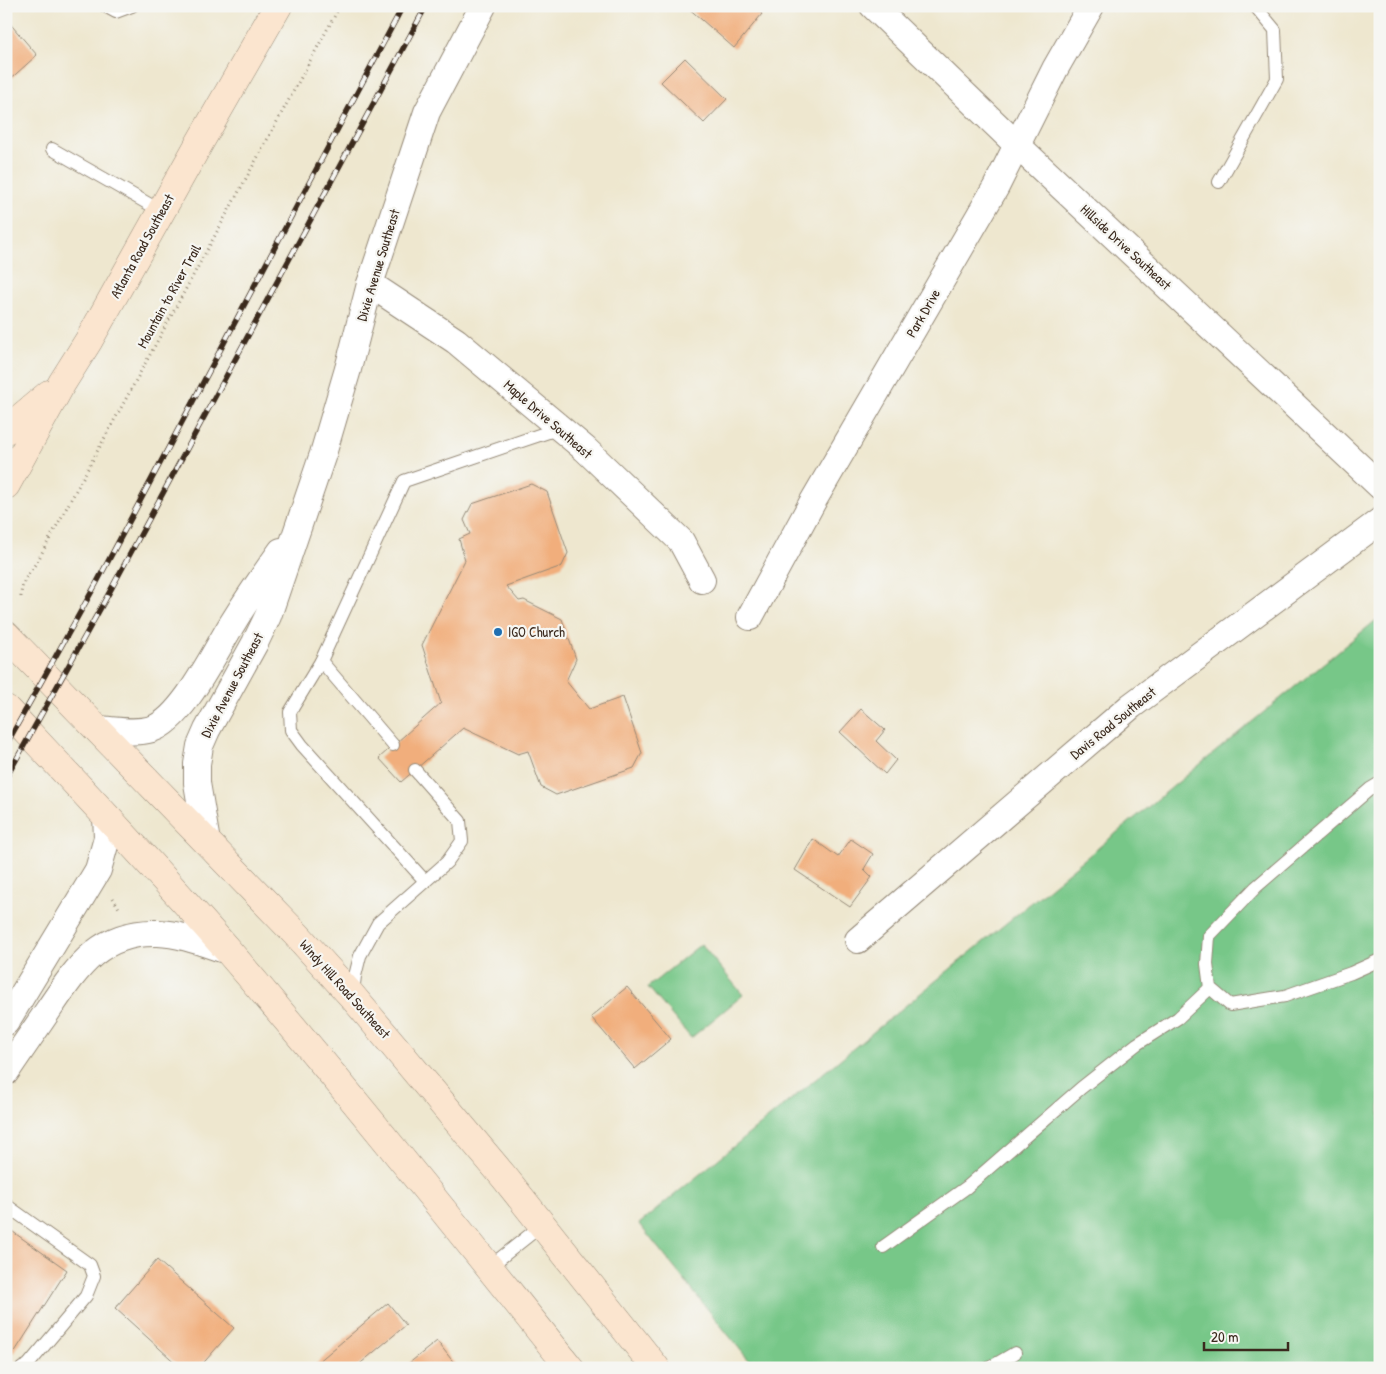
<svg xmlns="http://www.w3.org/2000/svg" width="1386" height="1374" font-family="'Patrick Hand',sans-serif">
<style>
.green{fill:#77c788;stroke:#597853}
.building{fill:#f1ae7b}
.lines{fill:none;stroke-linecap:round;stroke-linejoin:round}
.lane-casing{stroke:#948876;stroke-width:14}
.street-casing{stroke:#948876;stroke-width:28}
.secondary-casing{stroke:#948876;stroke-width:29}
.path{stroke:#948876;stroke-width:3;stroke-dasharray:1 4;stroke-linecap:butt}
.lane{stroke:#fff;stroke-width:12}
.street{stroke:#fff;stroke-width:26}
.secondary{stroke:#fbe5cf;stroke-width:28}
.rail-casing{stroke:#3b2a1e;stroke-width:5.5}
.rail{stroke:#f6f6f2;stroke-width:4;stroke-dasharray:11;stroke-linecap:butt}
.poi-dot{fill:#1f6fb2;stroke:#f6f6f2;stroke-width:2}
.labels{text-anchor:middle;stroke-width:4.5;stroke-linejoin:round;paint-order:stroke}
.street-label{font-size:14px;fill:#3b2a1e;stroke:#f6f6f2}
.poi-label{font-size:14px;fill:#3b2a1e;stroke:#f6f6f2;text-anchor:start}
</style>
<rect width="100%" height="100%" fill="#f6f6f2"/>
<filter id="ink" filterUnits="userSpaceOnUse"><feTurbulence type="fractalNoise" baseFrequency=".02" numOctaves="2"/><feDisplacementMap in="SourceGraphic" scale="10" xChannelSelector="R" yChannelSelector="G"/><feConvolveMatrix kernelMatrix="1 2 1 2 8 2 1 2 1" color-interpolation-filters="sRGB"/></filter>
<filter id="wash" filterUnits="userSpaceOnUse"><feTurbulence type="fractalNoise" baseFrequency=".0096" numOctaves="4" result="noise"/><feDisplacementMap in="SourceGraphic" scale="20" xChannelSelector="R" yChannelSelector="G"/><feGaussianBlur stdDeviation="1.12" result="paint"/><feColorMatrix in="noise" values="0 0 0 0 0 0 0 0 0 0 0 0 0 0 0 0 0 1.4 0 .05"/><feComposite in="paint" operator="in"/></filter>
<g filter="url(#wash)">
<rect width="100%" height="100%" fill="#eee7cf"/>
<g class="green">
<path d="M 1380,617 L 1380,1368 L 755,1368 L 639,1224 Z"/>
<path d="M 701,944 L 743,995 L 691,1038 L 648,987 Z"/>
</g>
<g id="blocks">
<g class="building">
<path d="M 686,6 L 753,6 L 762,14 L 734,48 Z"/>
<path d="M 6,19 L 37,55 L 6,83 Z"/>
<path d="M 685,58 L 727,99 L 704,123 L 661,82 Z"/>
<path d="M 531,484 L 547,492 L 568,553 L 562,566 L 506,586 L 519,601 L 524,600 L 562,619 L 576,659 L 566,681 L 589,709 L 623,697 L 642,753 L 634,768 L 556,795 L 541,787 L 528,751 L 518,754 L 463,728 L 401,782 L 379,758 L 441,703 L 422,645 L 465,560 L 459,539 L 470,534 L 464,520 L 472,504 Z"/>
<path d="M 861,709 L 885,730 L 876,741 L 896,760 L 885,774 L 840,732 Z"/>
<path d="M 813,839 L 838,857 L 851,839 L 873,854 L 864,869 L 872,877 L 850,907 L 795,870 Z"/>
<path d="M 627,987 L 671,1039 L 635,1069 L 591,1017 Z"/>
<path d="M 6,1227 L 67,1270 L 14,1353 L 6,1348 Z"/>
<path d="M 157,1260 L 234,1328 L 199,1368 L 181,1368 L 115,1308 Z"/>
<path d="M 388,1303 L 406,1325 L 355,1368 L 311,1368 Z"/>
<path d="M 437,1341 L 458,1368 L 403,1368 Z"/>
</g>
</g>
</g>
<g filter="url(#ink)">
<use href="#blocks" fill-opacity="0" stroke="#948876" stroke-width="1"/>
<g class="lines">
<g class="lane-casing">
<g id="lane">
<path d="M 105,6 L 116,12 L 132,6"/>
<path d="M 52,149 L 161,211"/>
<path d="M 1219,182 L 1277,79 L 1275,30 L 1255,6"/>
<path d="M 321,661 L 393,745"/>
<path d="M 1380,783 L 1370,789 L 1256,887 L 1209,936 L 1207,964 L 1210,988 L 1230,1005 L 1285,996 L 1351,973 L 1380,960"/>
<path d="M 425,881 L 302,745 L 291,730 L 290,712 L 321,661 L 404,481 L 560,428"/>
<path d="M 353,993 L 355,976 L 360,956 L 378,923 L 447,862 L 462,841 L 460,821 L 415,770"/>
<path d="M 6,1205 L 90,1265 L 94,1276 L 86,1296 L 28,1365 L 22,1368"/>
<path d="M 883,1247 L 967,1187 L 1081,1088 L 1137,1044 L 1178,1018 L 1210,988"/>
<path d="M 488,1268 L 542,1225"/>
<path d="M 989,1368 L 1015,1353"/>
</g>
</g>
<g class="street-casing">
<g id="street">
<path d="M 873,6 L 1017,145 L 1380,486"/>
<path d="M 370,284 L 456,341 L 585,449 L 681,541 L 702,580"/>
<path d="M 750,617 L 812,503 L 996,187 L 1055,69 L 1091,6"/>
<path d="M 99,729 C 116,730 135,734 152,729 C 183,719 215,651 232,624 C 247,599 264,575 281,551"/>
<path d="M 207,842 L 197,783 L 197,764 L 200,746 L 207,730 L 255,643 L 268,616 L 323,454 L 348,369 L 370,284 L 427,112 L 483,6"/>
<path d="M 858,940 L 1131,706 L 1380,521"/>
<path d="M 6,1022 L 98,870 L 107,838 L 106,816"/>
<path d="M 6,1072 C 20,1051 35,1030 49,1009 C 78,966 101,931 158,933 C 182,934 206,944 228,951"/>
</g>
</g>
<g class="secondary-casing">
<g id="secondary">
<path d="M 6,430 L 49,394"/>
<path d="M 6,485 L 62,383 L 89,340 L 200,142 L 278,6"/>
<path d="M 6,635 L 296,934 L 352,996 L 505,1178 L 656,1368"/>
<path d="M 6,709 C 82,790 158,870 230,953 C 347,1089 458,1229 570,1368"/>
</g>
</g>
<g class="path">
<path d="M 21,597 C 21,582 28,574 37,562 L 340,6"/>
<path d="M 113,898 L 120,910"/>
</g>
<use href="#lane" class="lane"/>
<use href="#street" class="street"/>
<use href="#secondary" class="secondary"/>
<g class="rail-casing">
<g id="rail">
<path d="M 6,745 L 96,584 L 403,6"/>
<path d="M 6,778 L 109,593 L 426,6"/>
</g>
</g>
<use href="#rail" class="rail"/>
</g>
</g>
<circle class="poi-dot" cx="498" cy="632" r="5"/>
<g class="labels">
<g class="street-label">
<text transform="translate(142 246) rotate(-61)" y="5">Atlanta Road Southeast</text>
<text transform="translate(1126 247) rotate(43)" y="5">Hillside Drive Southeast</text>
<text transform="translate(378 265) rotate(-73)" y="5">Dixie Avenue Southeast</text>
<text transform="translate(169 296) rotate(-61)" y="5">Mountain to River Trail</text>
<text transform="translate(923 313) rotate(-60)" y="5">Park Drive</text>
<text transform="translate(548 419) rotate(41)" y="5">Maple Drive Southeast</text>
<text transform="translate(232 685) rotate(-62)" y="5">Dixie Avenue Southeast</text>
<text transform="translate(1113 723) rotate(-39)" y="5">Davis Road Southeast</text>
<text transform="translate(345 989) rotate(48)" y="5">Windy Hill Road Southeast</text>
</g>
<g class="poi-label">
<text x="508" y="637">IGO Church</text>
</g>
</g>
<rect width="1386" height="1374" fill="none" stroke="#f6f6f2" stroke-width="25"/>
<path d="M1204 1342v8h84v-8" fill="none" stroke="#3b2a1e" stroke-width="2.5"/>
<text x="1211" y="1342" font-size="15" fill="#3b2a1e" stroke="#f6f6f2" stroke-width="4" paint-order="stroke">20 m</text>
</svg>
